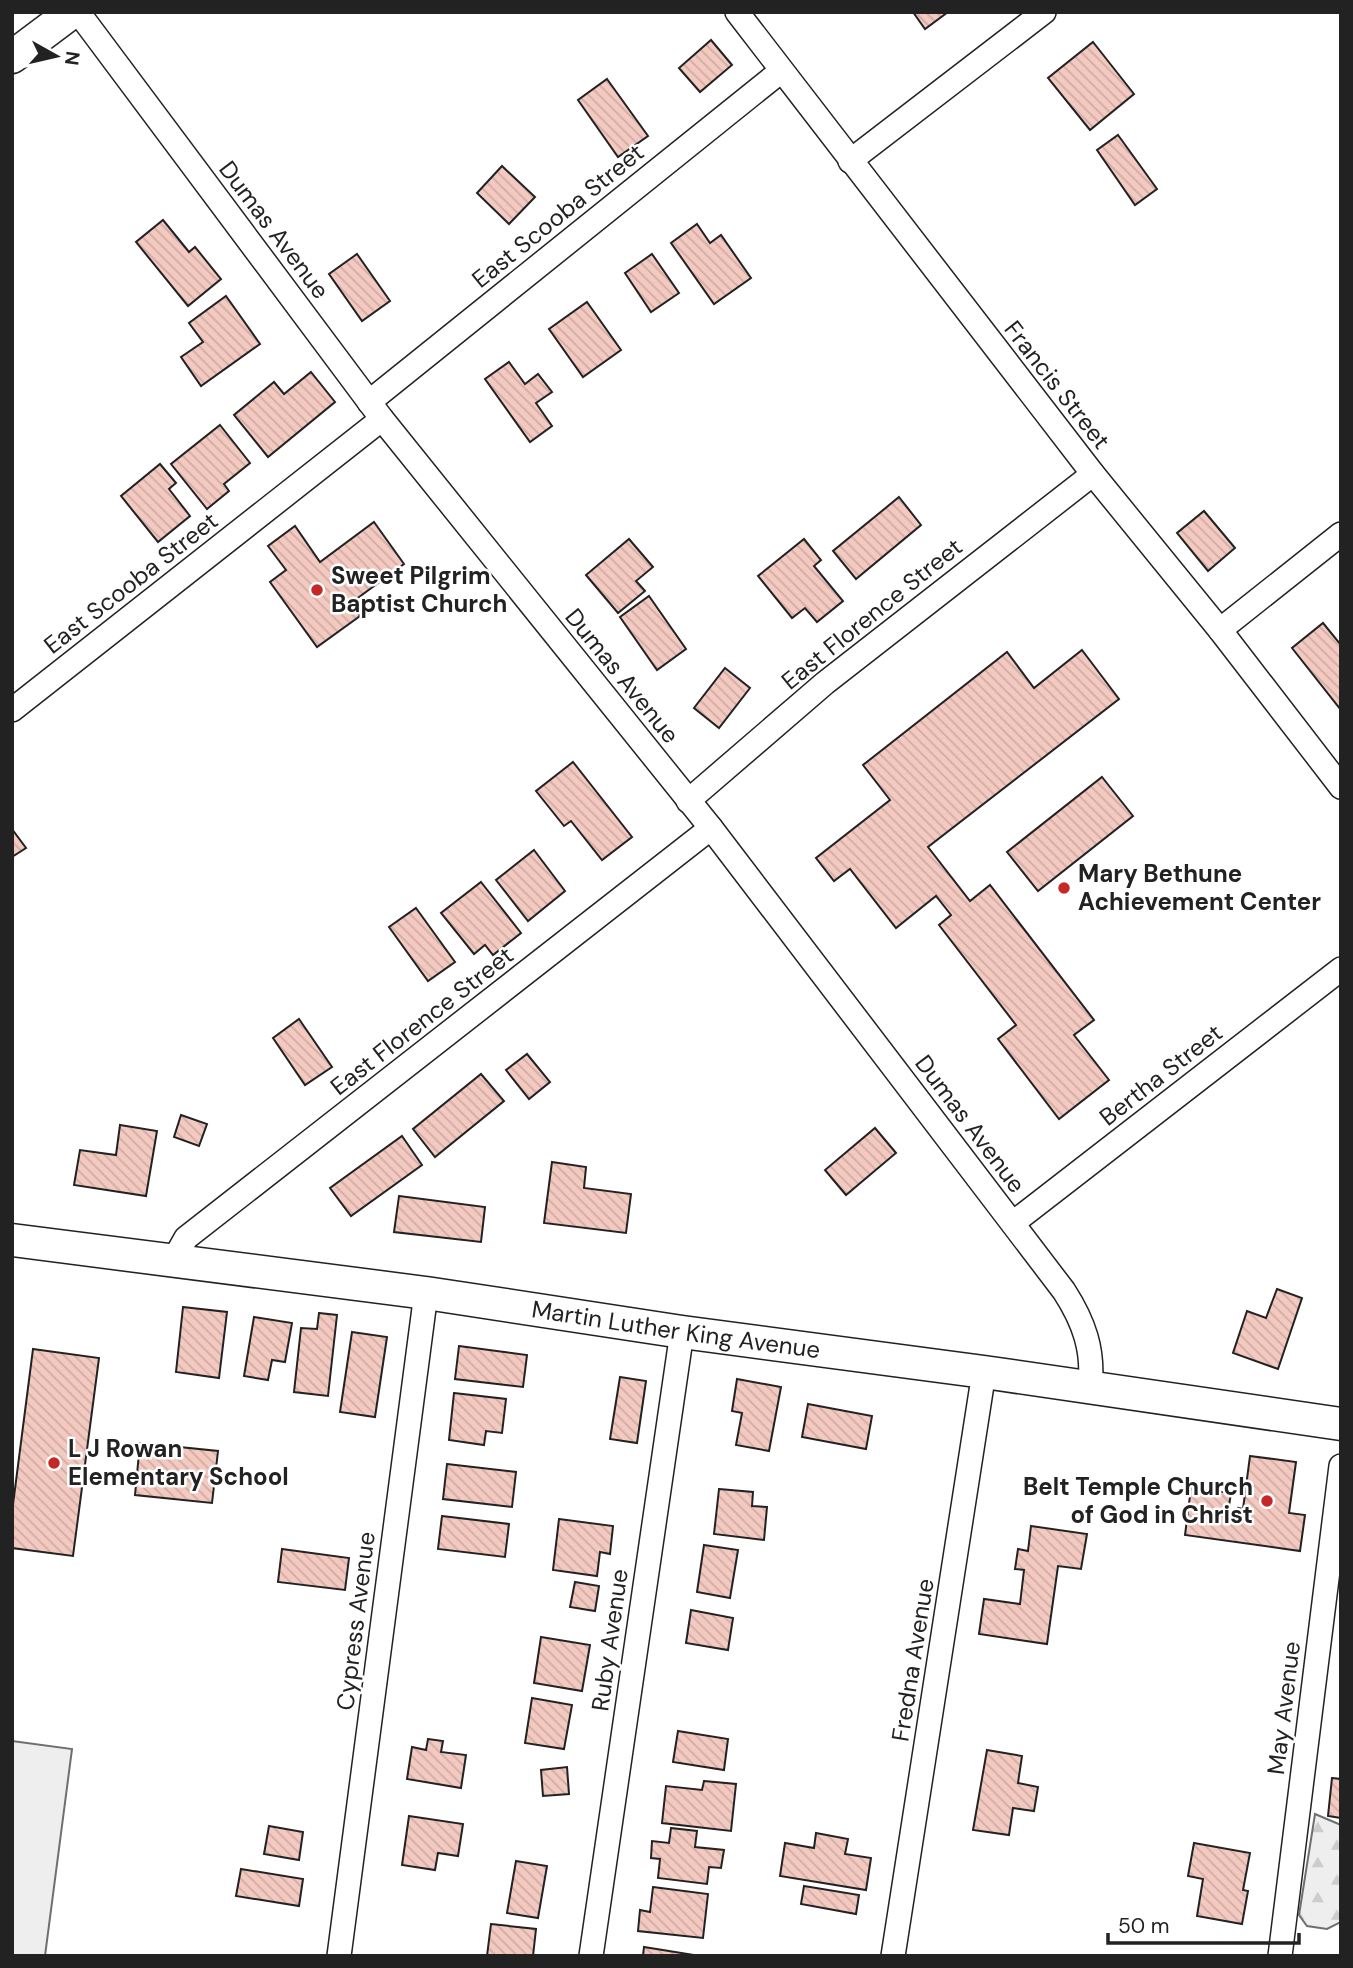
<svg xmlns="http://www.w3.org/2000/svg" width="1353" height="1968" font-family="'DM Sans',sans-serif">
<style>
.forest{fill:url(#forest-firs);stroke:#6f6f6f;stroke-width:2}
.garden{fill:#eee;stroke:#6f6f6f;stroke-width:2}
.building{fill:url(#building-back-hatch);stroke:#222;stroke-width:2}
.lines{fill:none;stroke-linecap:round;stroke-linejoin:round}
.street-casing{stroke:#222;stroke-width:26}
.secondary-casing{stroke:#222;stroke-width:35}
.street{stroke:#fff;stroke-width:23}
.secondary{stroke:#fff;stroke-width:32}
.poi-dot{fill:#c62828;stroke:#fff;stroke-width:2.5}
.labels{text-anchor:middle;stroke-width:5;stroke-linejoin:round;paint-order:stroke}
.street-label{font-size:24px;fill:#222;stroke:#fff}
.poi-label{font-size:24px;font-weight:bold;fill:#222;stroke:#fff;text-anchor:start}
</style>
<defs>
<pattern id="forest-firs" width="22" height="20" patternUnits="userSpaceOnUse" patternTransform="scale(1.75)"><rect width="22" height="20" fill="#eee"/><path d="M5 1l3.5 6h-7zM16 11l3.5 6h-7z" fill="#ccc"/></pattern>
<pattern id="building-back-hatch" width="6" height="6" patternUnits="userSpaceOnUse" patternTransform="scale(1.75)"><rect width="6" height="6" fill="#f3c9c0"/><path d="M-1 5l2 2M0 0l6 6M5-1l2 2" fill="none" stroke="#d0aca5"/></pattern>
</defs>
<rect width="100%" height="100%" fill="#fff"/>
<path class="forest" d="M 1315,1814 L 1341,1825 L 1341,1922 L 1327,1929 L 1307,1926 L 1299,1915 Z"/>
<path class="garden" d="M 12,1741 L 72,1749 L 45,1956 L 12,1956 Z"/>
<g class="building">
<path d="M 913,12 L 948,12 L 925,29 Z"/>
<path d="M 711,40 L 732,65 L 700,92 L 679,68 Z"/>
<path d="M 1093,42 L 1134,94 L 1090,130 L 1048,78 Z"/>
<path d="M 607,79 L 648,136 L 618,157 L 578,100 Z"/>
<path d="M 1118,135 L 1157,189 L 1135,205 L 1097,150 Z"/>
<path d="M 502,166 L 535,197 L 509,224 L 477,193 Z"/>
<path d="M 163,220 L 189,252 L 195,247 L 221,279 L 188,306 L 136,242 Z"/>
<path d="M 697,224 L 710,243 L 721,235 L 751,278 L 714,304 L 671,243 Z"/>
<path d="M 357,254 L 390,301 L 362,321 L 329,274 Z"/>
<path d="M 652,254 L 679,293 L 651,312 L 625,273 Z"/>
<path d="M 226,296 L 260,344 L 201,386 L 181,357 L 203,342 L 189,323 Z"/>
<path d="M 587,302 L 621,350 L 583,377 L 549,329 Z"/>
<path d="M 509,362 L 525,384 L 538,374 L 552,392 L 536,403 L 552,426 L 530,442 L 485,379 Z"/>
<path d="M 311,372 L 335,402 L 268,457 L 234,415 L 274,382 L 284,394 Z"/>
<path d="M 220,425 L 250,463 L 224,484 L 229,491 L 207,509 L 171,464 Z"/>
<path d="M 160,464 L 176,483 L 169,489 L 190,516 L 158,542 L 121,496 Z"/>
<path d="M 899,497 L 921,525 L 856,579 L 833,551 Z"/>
<path d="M 1204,511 L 1235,548 L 1208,571 L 1177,533 Z"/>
<path d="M 374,522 L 404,564 L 351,603 L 360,616 L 317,647 L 270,582 L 286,570 L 268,546 L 295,526 L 320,562 Z"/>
<path d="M 629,539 L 653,567 L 636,581 L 645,591 L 618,613 L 586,575 Z"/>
<path d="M 804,539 L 821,560 L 814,566 L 843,601 L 817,622 L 805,608 L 792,618 L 758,576 Z"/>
<path d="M 649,596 L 686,649 L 657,670 L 620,617 Z"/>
<path d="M 1323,623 L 1341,645 L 1341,710 L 1292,648 Z"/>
<path d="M 1082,650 L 1119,699 L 928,847 L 970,901 L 990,885 L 1094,1020 L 1074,1035 L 1109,1080 L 1059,1119 L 998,1039 L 1016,1025 L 939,925 L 951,915 L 936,896 L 896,928 L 850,869 L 834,881 L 816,858 L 890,800 L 863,765 L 1007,652 L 1034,688 Z"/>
<path d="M 725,668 L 750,688 L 719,728 L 694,708 Z"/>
<path d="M 573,762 L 632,837 L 602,860 L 571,821 L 564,826 L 536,791 Z"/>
<path d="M 1102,777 L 1133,816 L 1038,891 L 1007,852 Z"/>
<path d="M 12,829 L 26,848 L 12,857 Z"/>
<path d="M 534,850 L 565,891 L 528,921 L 496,880 Z"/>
<path d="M 481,882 L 521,933 L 493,955 L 485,945 L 474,954 L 441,913 Z"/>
<path d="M 416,908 L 455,962 L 428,981 L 389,927 Z"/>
<path d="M 299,1019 L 332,1067 L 305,1085 L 273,1038 Z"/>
<path d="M 527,1054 L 550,1082 L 529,1099 L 506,1070 Z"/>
<path d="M 481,1074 L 504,1101 L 435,1157 L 413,1129 Z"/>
<path d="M 181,1115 L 207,1124 L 199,1146 L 174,1137 Z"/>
<path d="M 120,1125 L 157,1131 L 146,1196 L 74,1185 L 80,1150 L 116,1155 Z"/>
<path d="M 875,1128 L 896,1153 L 846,1195 L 825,1170 Z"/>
<path d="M 402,1136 L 422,1165 L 351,1216 L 330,1188 Z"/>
<path d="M 552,1162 L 586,1167 L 584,1188 L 631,1194 L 626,1233 L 544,1223 Z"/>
<path d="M 399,1196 L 485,1207 L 481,1242 L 394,1232 Z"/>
<path d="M 1277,1289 L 1302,1298 L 1278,1369 L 1233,1353 L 1247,1311 L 1266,1318 Z"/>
<path d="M 183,1307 L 227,1312 L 219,1378 L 176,1372 Z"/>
<path d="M 319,1313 L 337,1315 L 328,1396 L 294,1392 L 301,1328 L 317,1329 Z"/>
<path d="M 254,1317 L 292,1323 L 285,1362 L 272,1360 L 268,1380 L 244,1376 Z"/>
<path d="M 352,1332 L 387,1337 L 375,1417 L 340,1412 Z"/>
<path d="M 459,1346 L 527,1355 L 523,1387 L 455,1379 Z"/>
<path d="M 33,1349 L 99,1358 L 73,1556 L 12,1548 L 12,1512 Z"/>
<path d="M 620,1377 L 646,1381 L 637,1443 L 610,1439 Z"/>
<path d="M 737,1379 L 781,1387 L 769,1451 L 736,1445 L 742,1413 L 732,1411 Z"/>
<path d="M 454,1393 L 506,1399 L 502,1433 L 486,1431 L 484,1445 L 449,1440 Z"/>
<path d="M 808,1404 L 872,1416 L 866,1449 L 802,1437 Z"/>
<path d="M 140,1443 L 218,1451 L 212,1503 L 135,1495 Z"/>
<path d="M 1250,1456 L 1296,1462 L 1289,1513 L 1305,1515 L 1300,1551 L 1185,1535 L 1191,1488 L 1231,1493 L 1228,1512 L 1237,1512 L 1238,1508 L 1243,1509 Z"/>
<path d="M 447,1464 L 516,1472 L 512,1507 L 443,1499 Z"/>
<path d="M 719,1489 L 753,1492 L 752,1506 L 767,1507 L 764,1540 L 714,1534 Z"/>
<path d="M 442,1516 L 509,1524 L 505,1557 L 438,1549 Z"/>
<path d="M 559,1519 L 613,1526 L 610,1554 L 600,1552 L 597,1576 L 553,1570 Z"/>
<path d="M 1031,1526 L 1087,1534 L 1081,1569 L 1058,1566 L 1047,1644 L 979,1634 L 984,1599 L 1020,1604 L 1024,1570 L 1015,1569 L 1018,1549 L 1028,1551 Z"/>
<path d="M 704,1545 L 738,1550 L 730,1598 L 697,1592 Z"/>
<path d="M 282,1549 L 349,1558 L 345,1590 L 278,1582 Z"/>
<path d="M 575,1582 L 599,1586 L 595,1611 L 570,1607 Z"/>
<path d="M 691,1610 L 733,1618 L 728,1650 L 686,1643 Z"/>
<path d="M 541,1637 L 590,1645 L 582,1691 L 534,1683 Z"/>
<path d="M 532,1698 L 572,1705 L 564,1749 L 525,1743 Z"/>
<path d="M 678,1731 L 728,1739 L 724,1770 L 673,1762 Z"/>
<path d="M 428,1739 L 443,1741 L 441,1752 L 466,1755 L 461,1788 L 407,1779 L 412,1747 L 426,1750 Z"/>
<path d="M 987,1750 L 1022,1756 L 1018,1783 L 1038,1787 L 1034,1811 L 1013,1808 L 1009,1835 L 973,1830 Z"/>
<path d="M 567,1767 L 569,1794 L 543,1796 L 541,1770 Z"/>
<path d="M 1332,1778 L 1341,1779 L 1341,1818 L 1328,1816 Z"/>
<path d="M 704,1781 L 736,1784 L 731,1831 L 662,1823 L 666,1786 L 702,1790 Z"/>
<path d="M 409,1816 L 463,1824 L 458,1856 L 438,1853 L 435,1870 L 402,1865 Z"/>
<path d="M 269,1826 L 303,1832 L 299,1860 L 264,1854 Z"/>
<path d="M 671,1828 L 697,1831 L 695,1847 L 724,1850 L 721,1868 L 709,1867 L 707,1884 L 658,1878 L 660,1859 L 651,1858 L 652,1841 L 669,1843 Z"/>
<path d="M 816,1833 L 848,1839 L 845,1854 L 871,1858 L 866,1890 L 780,1876 L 785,1843 L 814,1848 Z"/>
<path d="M 1194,1843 L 1250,1853 L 1243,1890 L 1248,1891 L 1242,1924 L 1197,1916 L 1203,1879 L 1188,1876 Z"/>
<path d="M 516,1861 L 547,1866 L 538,1918 L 507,1913 Z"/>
<path d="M 241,1869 L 303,1879 L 299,1906 L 236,1896 Z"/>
<path d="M 804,1886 L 859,1895 L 856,1914 L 801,1904 Z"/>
<path d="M 653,1887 L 708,1894 L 703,1938 L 638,1931 L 640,1910 L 650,1912 Z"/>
<path d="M 491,1924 L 536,1929 L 533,1956 L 487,1956 Z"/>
<path d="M 644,1947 L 700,1956 L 643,1956 Z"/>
</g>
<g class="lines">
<g class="street-casing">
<g id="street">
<path d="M 78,12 L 382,419 L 711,828 L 1064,1291 C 1084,1322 1094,1350 1090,1387"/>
<path d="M 737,12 L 1093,474 L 1220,630 L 1341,787"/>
<path d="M 850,161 L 1044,12"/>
<path d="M 369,402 L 781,71"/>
<path d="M 1220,630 L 1341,534"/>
<path d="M 12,710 L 382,419"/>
<path d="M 688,801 L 825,683 L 1093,474"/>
<path d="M 1013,1223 L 1341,969"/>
<path d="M 173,1261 L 186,1238 L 711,828"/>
<path d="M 339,1956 L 426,1293"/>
<path d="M 591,1956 L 682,1332"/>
<path d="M 893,1956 L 984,1372"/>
<path d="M 1280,1956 L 1341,1466"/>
</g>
</g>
<g class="secondary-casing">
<g id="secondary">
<path d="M 12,57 L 72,12"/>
<path id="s1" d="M 12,1240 L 426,1293 L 682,1332 L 984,1372 L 1341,1424"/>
</g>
</g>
<use href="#street" class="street"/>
<use href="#secondary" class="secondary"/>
</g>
<g class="poi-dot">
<circle cx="317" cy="590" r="7"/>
<circle cx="1064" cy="888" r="7"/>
<circle cx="54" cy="1463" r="7"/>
<circle cx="1267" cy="1501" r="7"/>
</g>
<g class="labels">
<g class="street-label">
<text transform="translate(558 216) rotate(-39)" y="8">East Scooba Street</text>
<text transform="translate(274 230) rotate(53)" y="8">Dumas Avenue</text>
<text transform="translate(1057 385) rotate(52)" y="8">Francis Street</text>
<text transform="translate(131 583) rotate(-38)" y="8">East Scooba Street</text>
<text transform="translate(872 614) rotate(-39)" y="8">East Florence Street</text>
<text transform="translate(622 676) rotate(51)" y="8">Dumas Avenue</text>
<text transform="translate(422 1021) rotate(-38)" y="8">East Florence Street</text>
<text transform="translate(1161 1075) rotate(-38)" y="8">Bertha Street</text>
<text transform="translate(970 1124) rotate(53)" y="8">Dumas Avenue</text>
<text dy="8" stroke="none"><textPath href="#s1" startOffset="670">Martin Luther King Avenue</textPath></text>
<text transform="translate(356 1621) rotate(-83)" y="8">Cypress Avenue</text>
<text transform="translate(610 1640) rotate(-82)" y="8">Ruby Avenue</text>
<text transform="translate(913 1660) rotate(-81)" y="8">Fredna Avenue</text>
<text transform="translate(1284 1708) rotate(-83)" y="8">May Avenue</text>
</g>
<g class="poi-label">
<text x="331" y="584">Sweet Pilgrim<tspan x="331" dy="28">Baptist Church</tspan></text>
<text x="1078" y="882">Mary Bethune<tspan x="1078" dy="28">Achievement Center</tspan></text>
<text x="68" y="1457">L J Rowan<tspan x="68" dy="28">Elementary School</tspan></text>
<text x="1253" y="1495" text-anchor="end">Belt Temple Church<tspan x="1253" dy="28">of God in Christ</tspan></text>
</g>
</g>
<rect width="1353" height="1968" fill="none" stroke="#222222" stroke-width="28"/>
<g transform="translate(56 56) rotate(98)" stroke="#ffffff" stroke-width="5" paint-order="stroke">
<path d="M0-5L12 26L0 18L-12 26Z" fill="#222222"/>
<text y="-10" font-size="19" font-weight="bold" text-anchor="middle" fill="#222222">N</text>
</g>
<path d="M1108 1933v10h191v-10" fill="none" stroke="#222222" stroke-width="3.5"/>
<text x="1118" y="1933" font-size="21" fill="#222222" stroke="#ffffff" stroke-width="5" paint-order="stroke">50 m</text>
</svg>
